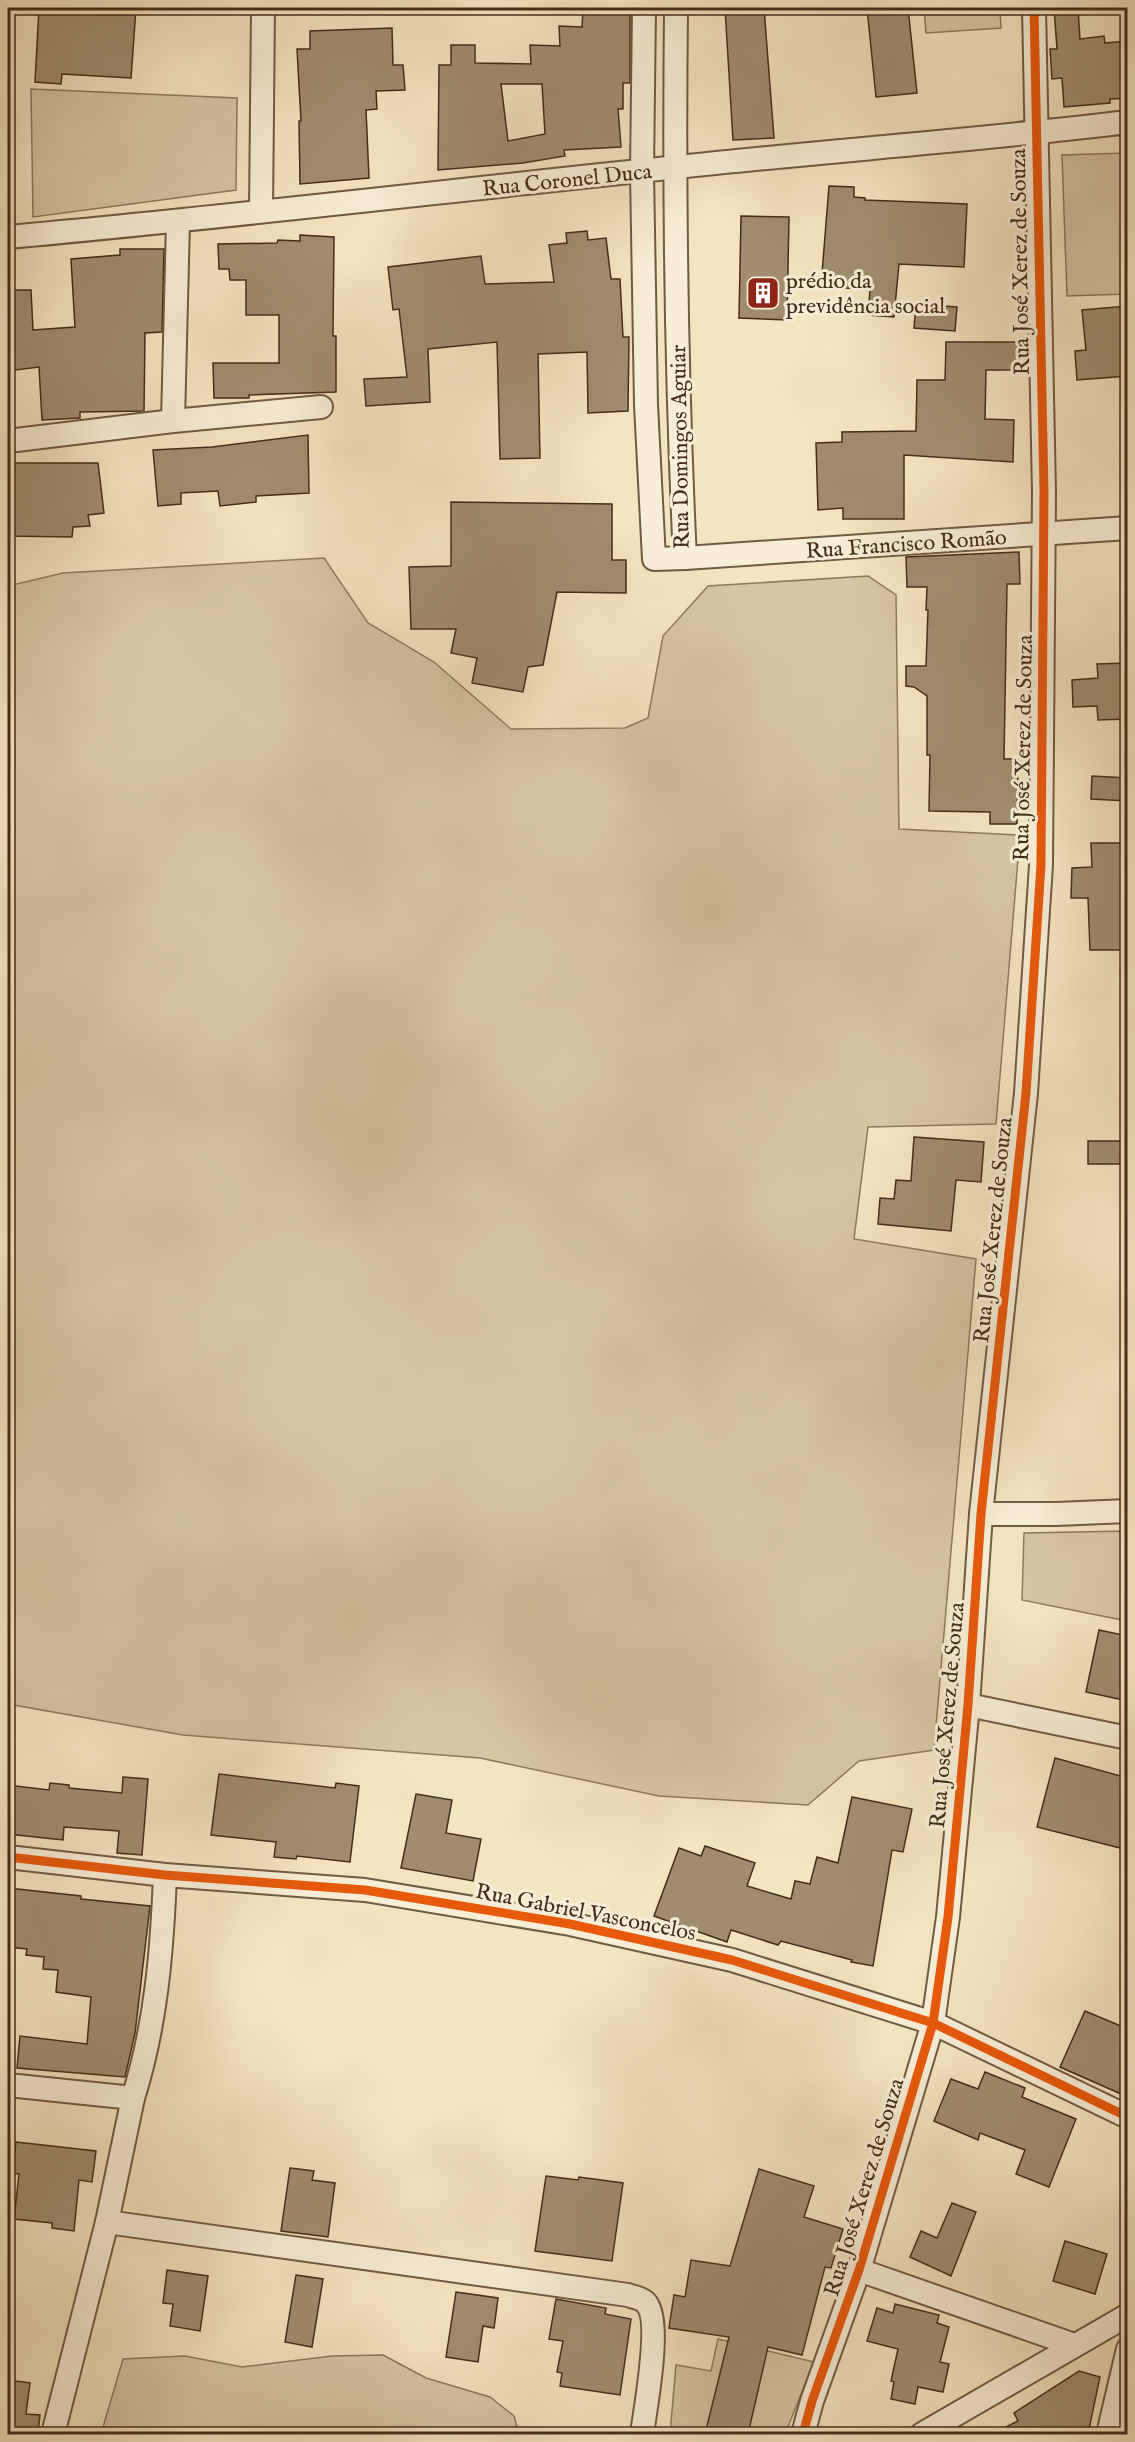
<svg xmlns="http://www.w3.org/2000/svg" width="1135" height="2442" font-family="'IM FELL English',serif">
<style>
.green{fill:#d6c6a5;stroke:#8d7a5f;stroke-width:1.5}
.building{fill:#a08d71;stroke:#442d19;stroke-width:1.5;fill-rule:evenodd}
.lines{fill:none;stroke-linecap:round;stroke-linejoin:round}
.street-casing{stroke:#705b43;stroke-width:26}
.street{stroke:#f8eed7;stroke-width:22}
.cycleway-casing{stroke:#f8eed7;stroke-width:13}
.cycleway{stroke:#e8590c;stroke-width:9}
.labels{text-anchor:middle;stroke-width:6;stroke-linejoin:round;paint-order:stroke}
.street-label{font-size:22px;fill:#442d19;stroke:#f8eed7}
.poi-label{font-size:22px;fill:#442d19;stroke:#f8eed7;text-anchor:start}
</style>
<rect width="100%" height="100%" fill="#f4e5c2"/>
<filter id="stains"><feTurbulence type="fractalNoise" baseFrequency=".00333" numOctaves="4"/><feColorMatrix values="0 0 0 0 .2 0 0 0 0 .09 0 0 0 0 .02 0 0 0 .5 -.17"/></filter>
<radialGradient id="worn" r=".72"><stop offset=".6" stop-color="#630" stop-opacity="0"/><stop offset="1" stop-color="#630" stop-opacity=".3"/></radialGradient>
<g class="green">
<path d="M 924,8 L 1000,8 L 1001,28 L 926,33 Z"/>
<path d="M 31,89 L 237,98 L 236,190 L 33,217 Z"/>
<path d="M 1127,153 L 1127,294 L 1067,296 L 1062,155 Z"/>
<path d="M 324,558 L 368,623 L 434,662 L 511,729 L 625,728 L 648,718 L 663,636 L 708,586 L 868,576 L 896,595 L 899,829 L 1020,835 L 996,1124 L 868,1127 L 854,1239 L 976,1259 L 934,1750 L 859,1761 L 808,1805 L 659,1796 L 480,1758 L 183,1735 L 8,1704 L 8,586 L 63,573 Z"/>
<path d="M 1127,1531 L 1127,1621 L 1022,1600 L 1024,1533 Z"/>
<path d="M 718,2339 L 814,2362 L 785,2434 L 670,2434 L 676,2365 L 711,2371 Z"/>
<path d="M 383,2355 L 426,2378 L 490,2397 L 514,2416 L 519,2434 L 101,2434 L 123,2359 L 185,2356 L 242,2367 L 332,2356 Z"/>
</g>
<g class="building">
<path d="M 39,8 L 136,8 L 131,78 L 62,74 L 61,84 L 35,82 Z"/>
<path d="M 583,8 L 630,8 L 630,83 L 623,83 L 623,109 L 618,109 L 621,147 L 564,150 L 565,156 L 523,163 L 438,170 L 439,65 L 451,65 L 451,45 L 475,45 L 475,63 L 531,64 L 530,45 L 560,46 L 559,26 L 582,27 ZM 501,84 L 542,84 L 545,134 L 508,141 Z"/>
<path d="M 725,8 L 764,8 L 774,138 L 733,140 Z"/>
<path d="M 867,8 L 908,8 L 917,93 L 876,97 Z"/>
<path d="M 1054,8 L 1078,8 L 1080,39 L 1104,36 L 1105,43 L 1128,41 L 1128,98 L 1110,99 L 1110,103 L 1064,107 L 1062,78 L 1052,79 L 1050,49 L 1057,49 Z"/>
<path d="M 392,28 L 393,65 L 403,65 L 405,90 L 376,91 L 377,109 L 366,110 L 369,178 L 300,184 L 299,121 L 301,121 L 297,49 L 310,49 L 310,31 Z"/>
<path d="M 829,186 L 854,187 L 854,197 L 865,198 L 865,200 L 967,204 L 964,267 L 899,264 L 894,317 L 868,315 L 870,290 L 821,286 Z"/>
<path d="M 741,216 L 789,217 L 787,320 L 739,318 Z"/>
<path d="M 587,231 L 588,240 L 606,238 L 611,279 L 620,279 L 623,337 L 629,337 L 628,411 L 588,413 L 587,352 L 538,354 L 540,458 L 500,459 L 497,342 L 428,349 L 430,402 L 366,406 L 364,379 L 407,377 L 399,309 L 393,310 L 388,267 L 481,256 L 485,284 L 554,282 L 549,245 L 567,243 L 566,233 Z"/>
<path d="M 300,235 L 334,237 L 333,336 L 336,336 L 336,392 L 249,395 L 249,398 L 214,398 L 213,363 L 279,363 L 279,315 L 246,315 L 246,280 L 230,280 L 229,269 L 219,269 L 218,244 L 277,243 L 278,240 L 300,241 Z"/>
<path d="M 120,249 L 164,249 L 162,332 L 145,333 L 144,411 L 80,412 L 80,418 L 42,420 L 39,367 L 8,371 L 8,290 L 31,290 L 33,330 L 75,327 L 71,259 L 120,255 Z"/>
<path d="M 916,304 L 957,307 L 955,331 L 914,328 Z"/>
<path d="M 1128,306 L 1128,376 L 1077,380 L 1075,351 L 1086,350 L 1082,310 Z"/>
<path d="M 946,342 L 1017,342 L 1017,370 L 986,370 L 985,419 L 1014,420 L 1013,462 L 904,455 L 904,519 L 843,519 L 843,508 L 818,510 L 816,443 L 842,442 L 842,432 L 916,431 L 917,380 L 945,380 Z"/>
<path d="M 308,435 L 309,493 L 256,496 L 256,502 L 220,506 L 218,491 L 181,493 L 181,504 L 158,506 L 153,450 L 212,447 Z"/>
<path d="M 14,463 L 98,463 L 104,513 L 88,515 L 90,526 L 73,527 L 72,537 L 9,536 L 8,474 L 14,473 Z"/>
<path d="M 451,502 L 612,504 L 612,560 L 626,560 L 626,593 L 557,592 L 543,665 L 528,667 L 523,692 L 472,683 L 477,658 L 451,653 L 456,629 L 411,629 L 409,567 L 451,566 Z"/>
<path d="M 1019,552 L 1020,584 L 1007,584 L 1004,759 L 1018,759 L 1017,824 L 990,824 L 990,812 L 929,811 L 930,755 L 927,755 L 927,696 L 914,687 L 906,686 L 906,666 L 926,666 L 928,610 L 926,610 L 927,587 L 907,587 L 906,557 Z"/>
<path d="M 1128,663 L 1128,719 L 1098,720 L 1097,706 L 1073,707 L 1072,680 L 1098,678 L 1097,664 Z"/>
<path d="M 1092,776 L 1128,778 L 1128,801 L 1091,799 Z"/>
<path d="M 1091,843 L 1128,843 L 1128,950 L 1090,950 L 1088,898 L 1071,898 L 1072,868 L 1092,867 Z"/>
<path d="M 914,1137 L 984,1142 L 981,1182 L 956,1180 L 951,1231 L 878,1224 L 880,1198 L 894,1199 L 896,1180 L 911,1181 Z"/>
<rect x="1088" y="1141" width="40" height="23"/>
<path d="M 1099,1630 L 1128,1636 L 1128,1701 L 1086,1692 Z"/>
<path d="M 1055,1758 L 1128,1778 L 1128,1850 L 1037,1827 Z"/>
<path d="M 219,1774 L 335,1788 L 336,1783 L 359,1786 L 350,1862 L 297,1856 L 296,1859 L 274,1857 L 276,1842 L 211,1835 Z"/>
<path d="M 123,1777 L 148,1779 L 142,1855 L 117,1853 L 119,1831 L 64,1827 L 63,1840 L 8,1834 L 8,1785 L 49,1790 L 50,1783 L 69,1785 L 69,1788 L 122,1793 Z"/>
<path d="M 416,1794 L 452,1800 L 446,1833 L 481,1839 L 473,1881 L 401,1868 Z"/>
<path d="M 852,1797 L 912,1809 L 903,1852 L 892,1850 L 873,1966 L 851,1962 L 852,1960 L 781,1941 L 778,1945 L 731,1930 L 727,1942 L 654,1916 L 679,1848 L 701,1856 L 705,1846 L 755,1863 L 747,1886 L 791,1899 L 795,1881 L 810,1884 L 817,1857 L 838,1863 Z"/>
<path d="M 8,1888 L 81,1896 L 81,1899 L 150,1906 L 135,2033 L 125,2077 L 17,2068 L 20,2036 L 87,2044 L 91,1997 L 56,1992 L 58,1970 L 43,1969 L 44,1957 L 26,1955 L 27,1949 L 8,1947 Z"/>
<path d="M 1085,2011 L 1128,2029 L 1128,2097 L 1060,2067 Z"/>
<path d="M 985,2072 L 1025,2088 L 1022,2097 L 1076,2119 L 1049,2187 L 1016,2174 L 1025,2150 L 980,2133 L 978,2140 L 934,2121 L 951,2079 L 978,2089 Z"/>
<path d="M 16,2142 L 96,2151 L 92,2182 L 79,2180 L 74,2231 L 52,2228 L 52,2223 L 14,2219 L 19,2174 L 12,2173 Z"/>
<path d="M 290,2168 L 314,2171 L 312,2180 L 335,2183 L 328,2237 L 281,2231 Z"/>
<path d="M 759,2169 L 814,2186 L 804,2217 L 843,2229 L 831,2268 L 825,2267 L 802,2355 L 768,2347 L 748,2434 L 705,2434 L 729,2337 L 669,2328 L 674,2295 L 685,2297 L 691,2260 L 730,2266 Z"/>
<path d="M 546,2176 L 578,2180 L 579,2177 L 623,2183 L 612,2261 L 535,2251 Z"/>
<path d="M 952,2203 L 976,2212 L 951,2276 L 910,2257 L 921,2231 L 937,2238 Z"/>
<path d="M 1065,2241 L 1107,2254 L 1095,2294 L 1053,2281 Z"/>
<path d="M 167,2270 L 208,2276 L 200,2331 L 170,2326 L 173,2304 L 163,2303 Z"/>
<path d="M 296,2275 L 323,2279 L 312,2347 L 285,2342 Z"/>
<path d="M 456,2292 L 498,2298 L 494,2328 L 483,2326 L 478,2362 L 446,2357 Z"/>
<path d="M 556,2299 L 606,2308 L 605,2314 L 631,2319 L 620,2395 L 560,2386 L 562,2373 L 557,2372 L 563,2341 L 549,2339 Z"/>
<path d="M 895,2304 L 939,2315 L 937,2323 L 949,2327 L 940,2362 L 949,2364 L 943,2392 L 918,2387 L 915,2404 L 891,2399 L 894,2382 L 891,2381 L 898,2349 L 867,2341 L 877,2308 L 893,2313 Z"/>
<path d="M 1079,2371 L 1100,2377 L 1088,2434 L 992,2434 L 1018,2421 L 1014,2413 Z"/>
<path d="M 8,2380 L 30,2383 L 26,2414 L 40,2415 L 38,2434 L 8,2434 Z"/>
</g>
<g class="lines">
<g class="street-casing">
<g id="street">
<path d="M 644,8 L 642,172 L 646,405 L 654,559 L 685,558 L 1128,528"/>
<path d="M 676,8 C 674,191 676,375 685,558"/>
<path d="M 261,211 L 263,8"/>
<path d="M 8,237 C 231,217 454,190 677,167 C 827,151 978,140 1128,122"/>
<path d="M 173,421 L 321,407"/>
<path d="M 8,441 L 173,421 L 178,222"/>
<path d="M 981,1514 L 1056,1514 L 1128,1511"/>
<path d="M 968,1705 L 1128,1738"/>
<path d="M 8,1857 L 165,1875 L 365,1890 L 570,1924 L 732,1960 L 933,2023 L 1128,2117"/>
<path d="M 8,2085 L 133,2098 C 156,2025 162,1952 165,1875"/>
<path d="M 107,2222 L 628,2295 C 633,2297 641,2298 645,2302 C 663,2318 645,2410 642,2434"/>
<path d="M 859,2270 L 1074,2345"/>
<path d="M 53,2434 L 107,2222 L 133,2098"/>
<path d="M 803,2434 L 812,2401 L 859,2270 L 933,2023 L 948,1917 L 968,1705 L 981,1514 L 1026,1093 L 1041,865 L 1044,492 L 1034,8"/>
<path d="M 922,2434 L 1128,2315"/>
<path d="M 1108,2434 L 1128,2349"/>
</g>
</g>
<use href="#street" class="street"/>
<g class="cycleway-casing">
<g id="cycleway">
<path d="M 8,1857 L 165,1875 L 365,1890 L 570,1924 L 732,1960 L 933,2023 L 1128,2117"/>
<path d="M 803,2434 L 812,2401 L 859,2270 L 933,2023 L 948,1917 L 968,1705 L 981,1514 L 1026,1093 L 1041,865 L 1044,492 L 1034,8"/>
</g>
</g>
<use href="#cycleway" class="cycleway"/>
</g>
<defs>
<g id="building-square" transform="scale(1.725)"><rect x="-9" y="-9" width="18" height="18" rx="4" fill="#8f2418" stroke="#f8eed7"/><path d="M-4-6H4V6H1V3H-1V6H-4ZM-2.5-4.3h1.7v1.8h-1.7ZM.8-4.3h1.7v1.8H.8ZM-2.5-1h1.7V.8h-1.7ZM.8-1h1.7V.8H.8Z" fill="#fff"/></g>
</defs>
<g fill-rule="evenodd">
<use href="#building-square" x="763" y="293"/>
</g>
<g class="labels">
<g class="street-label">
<text transform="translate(567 179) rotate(-6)" y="8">Rua Coronel Duca</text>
<text transform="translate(1019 262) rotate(-91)" y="8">Rua José Xerez de Souza</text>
<text transform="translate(679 447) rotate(-91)" y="8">Rua Domingos Aguiar</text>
<text transform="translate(906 543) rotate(-4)" y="8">Rua Francisco Romão</text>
<text transform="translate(1022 748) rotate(-89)" y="8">Rua José Xerez de Souza</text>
<text transform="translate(992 1230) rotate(-84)" y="8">Rua José Xerez de Souza</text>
<text transform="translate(946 1715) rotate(-85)" y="8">Rua José Xerez de Souza</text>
<text transform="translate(586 1911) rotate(11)" y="8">Rua Gabriel Vasconcelos</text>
<text transform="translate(863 2187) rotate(-73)" y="8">Rua José Xerez de Souza</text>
</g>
<g class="poi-label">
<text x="786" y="288">prédio da<tspan x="786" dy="25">previdência social</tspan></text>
</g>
</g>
<rect width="1135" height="2442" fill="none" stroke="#f4e5c2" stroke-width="30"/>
<rect x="9" y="9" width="1117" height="2424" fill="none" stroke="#442d19" stroke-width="3"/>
<rect x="15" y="15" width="1105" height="2412" fill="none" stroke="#442d19" stroke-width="1.5"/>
<rect width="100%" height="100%" filter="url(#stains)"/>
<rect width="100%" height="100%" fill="url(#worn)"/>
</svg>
